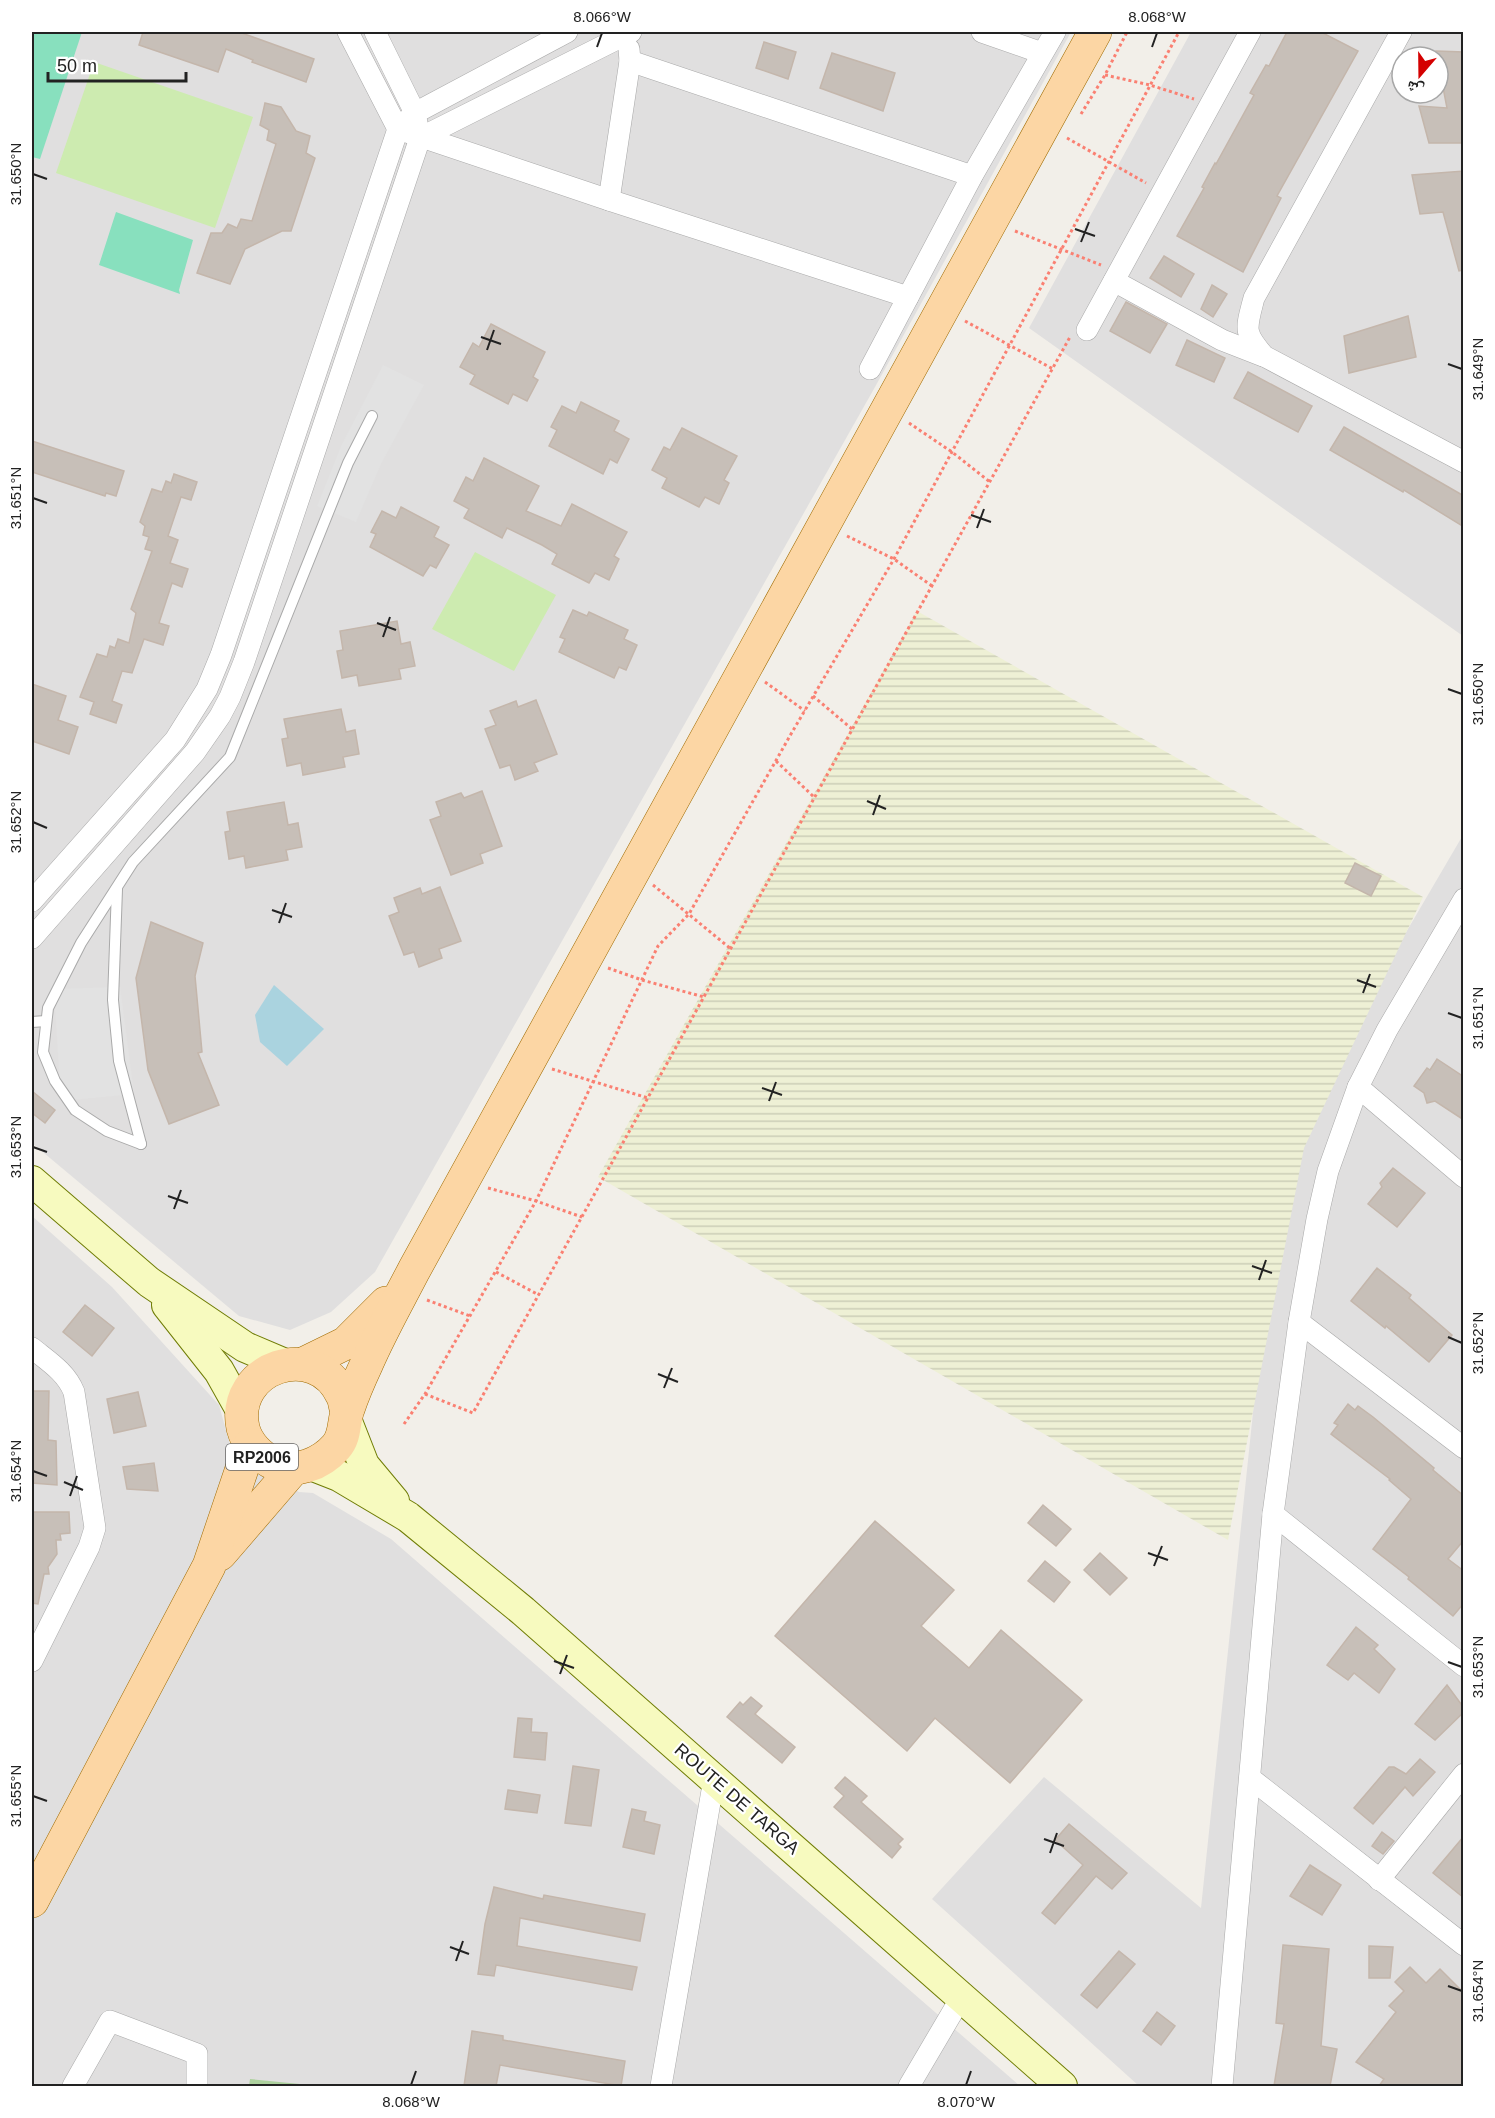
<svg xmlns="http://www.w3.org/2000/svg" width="1495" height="2118" font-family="Arial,'Noto Naskh Arabic',sans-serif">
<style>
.residential{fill:#e0dfdf;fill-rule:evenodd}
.farmland{fill:url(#farmland-rules)}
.grass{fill:#cdebb0}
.forest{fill:url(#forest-firs)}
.pitch{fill:#88e0be}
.parking{fill:#e2e2e2}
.water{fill:#aad3df}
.building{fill:#c7bfb8;stroke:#c4b6ab;stroke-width:1.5}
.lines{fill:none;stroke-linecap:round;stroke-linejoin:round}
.service-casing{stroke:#a9a9a9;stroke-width:12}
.minor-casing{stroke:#a9a9a9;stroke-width:22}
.secondary-casing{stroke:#707d05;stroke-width:32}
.primary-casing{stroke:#a06b00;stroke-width:34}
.path{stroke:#fa8072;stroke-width:3;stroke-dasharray:3 3;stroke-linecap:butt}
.service{stroke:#fff;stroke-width:10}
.minor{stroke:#fff;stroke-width:21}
.secondary{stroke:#f7fabf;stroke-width:30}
.primary{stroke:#fcd6a4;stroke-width:33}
.ticks{fill:none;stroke:#222;stroke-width:2}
.labels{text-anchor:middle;stroke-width:4.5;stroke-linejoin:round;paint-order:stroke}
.shield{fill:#fff;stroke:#646464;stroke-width:1.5}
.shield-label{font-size:16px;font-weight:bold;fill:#222}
.street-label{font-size:18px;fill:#222;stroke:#fff}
.neatline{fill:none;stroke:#222;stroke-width:2}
.ticks-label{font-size:15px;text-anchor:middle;fill:#222}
</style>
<defs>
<pattern id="farmland-rules" width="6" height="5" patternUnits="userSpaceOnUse" patternTransform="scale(1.5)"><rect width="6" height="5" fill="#eef0d5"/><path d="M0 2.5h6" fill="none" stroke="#ccceb7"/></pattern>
<pattern id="forest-firs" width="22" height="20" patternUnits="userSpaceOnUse" patternTransform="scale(1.5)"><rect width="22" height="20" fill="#add19e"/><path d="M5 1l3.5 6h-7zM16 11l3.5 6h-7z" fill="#95b388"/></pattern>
</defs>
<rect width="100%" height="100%" fill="#f2efe9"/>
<g class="residential">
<path d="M 32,32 L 1071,32 L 875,387 L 375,1272 L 331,1312 L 290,1330 L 239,1316 L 32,1143 Z"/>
<path d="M 1191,32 L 1463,32 L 1463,636 L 1029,328 ZM 1402,57 L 1438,57 L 1438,93 L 1402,93 Z"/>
<path d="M 1463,835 L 1463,2086 L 1139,2086 L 932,1899 L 1044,1777 L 1201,1908 L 1281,1146 Z"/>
<path d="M 32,1216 L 112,1287 L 219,1405 L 232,1452 L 299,1492 L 313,1493 L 391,1539 L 1020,2086 L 32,2086 Z"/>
</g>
<path class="farmland" d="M 917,611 L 1423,897 L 1304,1148 L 1228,1540 L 598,1177 Z"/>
<g class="grass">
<path d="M 94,62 L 253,117 L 215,228 L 56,173 Z"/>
<path d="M 475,552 L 556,595 L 514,671 L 432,629 Z"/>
</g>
<path class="forest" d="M 250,2079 L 320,2086 L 249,2086 Z"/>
<g class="pitch">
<path d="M 32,32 L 82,32 L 40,159 L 32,157 Z"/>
<path d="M 116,212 L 193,240 L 179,290 L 180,294 L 99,265 Z"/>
</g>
<g class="parking">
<path d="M 383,365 L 424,385 L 381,464 L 356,522 L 317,506 L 341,446 Z"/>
<path d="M 120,987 L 134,1094 L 61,1101 L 54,989 Z"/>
</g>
<path class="water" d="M 274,985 L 324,1029 L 287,1066 L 260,1042 L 255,1015 Z"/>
<g class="building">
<path d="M 143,32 L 239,32 L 314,59 L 306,82 L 252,62 L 253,60 L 226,49 L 218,72 L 139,45 Z"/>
<path d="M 1287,32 L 1321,32 L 1358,51 L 1277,196 L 1281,198 L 1243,272 L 1177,236 L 1204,188 L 1202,187 L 1215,163 L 1216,164 L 1254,95 L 1250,93 L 1266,65 L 1269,66 Z"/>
<path d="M 764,42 L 796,52 L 788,79 L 756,68 Z"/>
<path d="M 1436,51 L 1464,52 L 1464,143 L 1429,143 L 1419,106 L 1447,108 Z"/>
<path d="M 832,53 L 895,73 L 883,111 L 820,88 Z"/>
<path d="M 265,103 L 281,107 L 296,131 L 310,136 L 306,153 L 315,158 L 291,231 L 282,231 L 245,249 L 230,284 L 197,273 L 211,233 L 222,233 L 228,224 L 237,228 L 241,219 L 252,221 L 276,144 L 267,140 L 269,130 L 260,125 Z"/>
<path d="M 1464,171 L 1464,270 L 1459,271 L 1443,212 L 1420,214 L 1412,175 Z"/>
<path d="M 1164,256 L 1194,274 L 1181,297 L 1150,278 Z"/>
<path d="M 1212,285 L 1227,294 L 1213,317 L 1201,309 Z"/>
<path d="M 1126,302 L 1167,324 L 1150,353 L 1110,331 Z"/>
<path d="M 1408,316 L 1416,357 L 1349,373 L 1344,336 Z"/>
<path d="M 491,324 L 545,352 L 533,377 L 538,380 L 527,401 L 513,394 L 508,404 L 470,384 L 475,375 L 460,367 L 473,343 L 479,347 Z"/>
<path d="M 1187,340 L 1225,358 L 1214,382 L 1176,365 Z"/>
<path d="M 1248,372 L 1312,406 L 1298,432 L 1234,398 Z"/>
<path d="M 581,402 L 619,421 L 614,431 L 629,439 L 617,463 L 610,459 L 603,474 L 549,446 L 557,430 L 551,427 L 562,406 L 576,413 Z"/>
<path d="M 1344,427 L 1464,496 L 1464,527 L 1404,490 L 1403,492 L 1330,450 Z"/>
<path d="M 682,428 L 737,456 L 724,480 L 729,483 L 719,504 L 705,497 L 699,507 L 662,488 L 667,478 L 652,470 L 664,447 L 670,450 Z"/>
<path d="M 32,441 L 124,471 L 116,496 L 106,493 L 105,496 L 32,472 Z"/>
<path d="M 484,458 L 539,486 L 526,511 L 561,526 L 572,504 L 627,532 L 614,556 L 619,559 L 609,580 L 595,573 L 589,583 L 552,564 L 557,554 L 542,545 L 507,528 L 502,538 L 464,518 L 469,509 L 454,501 L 466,477 L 473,481 Z"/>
<path d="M 174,474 L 197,482 L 191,500 L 181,497 L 168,536 L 178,540 L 170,563 L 188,569 L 182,587 L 172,583 L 159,623 L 169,626 L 163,645 L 144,639 L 132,673 L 122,671 L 112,701 L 122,705 L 116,723 L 90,714 L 94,702 L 80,697 L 97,654 L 107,657 L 110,646 L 115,648 L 118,639 L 129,643 L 136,613 L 131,609 L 152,551 L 145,549 L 149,537 L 143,535 L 145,526 L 140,522 L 152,489 L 162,492 L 166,481 L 171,483 Z"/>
<path d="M 401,507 L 439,527 L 434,537 L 449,545 L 436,568 L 430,565 L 423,576 L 370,547 L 376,534 L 371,532 L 382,511 L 396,518 Z"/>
<path d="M 573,610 L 587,616 L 589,612 L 628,630 L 624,639 L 637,645 L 626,670 L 619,667 L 614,678 L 559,652 L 565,639 L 560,637 Z"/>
<path d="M 397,621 L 401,644 L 410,642 L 415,666 L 399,669 L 401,679 L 359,686 L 357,675 L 342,678 L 337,651 L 343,650 L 340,631 Z"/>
<path d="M 32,684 L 66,696 L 58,720 L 78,727 L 69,754 L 32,741 Z"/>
<path d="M 536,700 L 557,754 L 534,763 L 538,771 L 515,780 L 510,765 L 500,768 L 485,729 L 496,725 L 490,711 L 516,701 L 518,707 Z"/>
<path d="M 341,709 L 346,732 L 355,730 L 359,754 L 343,757 L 345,767 L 303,775 L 301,763 L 287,766 L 282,739 L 288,738 L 284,719 Z"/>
<path d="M 482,791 L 502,846 L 480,854 L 483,863 L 451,875 L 430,820 L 441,816 L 436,802 L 461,793 L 464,798 Z"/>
<path d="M 284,802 L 288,825 L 298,823 L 302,847 L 286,850 L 288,860 L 246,868 L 244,856 L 229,859 L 225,832 L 230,831 L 227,812 Z"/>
<path d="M 1355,863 L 1381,876 L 1371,896 L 1345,883 Z"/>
<path d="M 440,887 L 461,941 L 439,949 L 442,958 L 419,967 L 414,952 L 404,955 L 389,916 L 399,912 L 394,898 L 420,888 L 422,894 Z"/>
<path d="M 151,922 L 203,943 L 195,976 L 202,1052 L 198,1053 L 219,1105 L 169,1124 L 148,1070 L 136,978 Z"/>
<path d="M 1437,1059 L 1464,1077 L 1464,1120 L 1435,1101 L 1427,1103 L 1424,1093 L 1414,1086 L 1427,1068 L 1430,1070 Z"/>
<path d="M 32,1091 L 55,1110 L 45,1123 L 32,1113 Z"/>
<path d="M 1393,1168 L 1425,1193 L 1397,1227 L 1368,1204 L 1382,1187 L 1380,1183 Z"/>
<path d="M 1377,1268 L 1411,1295 L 1409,1298 L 1452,1335 L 1429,1362 L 1386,1326 L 1385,1328 L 1351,1301 Z"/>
<path d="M 85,1305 L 114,1328 L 92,1356 L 63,1332 Z"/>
<path d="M 32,1391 L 49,1391 L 48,1440 L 56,1441 L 57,1485 L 32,1483 Z"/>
<path d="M 138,1392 L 146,1426 L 114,1433 L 107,1399 Z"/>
<path d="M 1348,1404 L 1355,1410 L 1358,1406 L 1373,1417 L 1434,1468 L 1433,1470 L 1464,1496 L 1464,1540 L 1448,1559 L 1464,1571 L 1464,1603 L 1453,1616 L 1408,1579 L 1409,1577 L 1373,1549 L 1411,1499 L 1389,1480 L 1390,1479 L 1331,1434 L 1338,1425 L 1334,1423 Z"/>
<path d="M 154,1463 L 158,1491 L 127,1489 L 123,1467 Z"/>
<path d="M 1043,1505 L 1071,1529 L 1056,1546 L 1028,1523 Z"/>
<path d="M 32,1512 L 69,1512 L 70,1533 L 60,1534 L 61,1540 L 56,1540 L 57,1554 L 48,1567 L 49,1574 L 44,1574 L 38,1604 L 32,1603 Z"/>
<path d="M 875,1521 L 954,1590 L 921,1626 L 969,1668 L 1001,1630 L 1082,1700 L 1010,1783 L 935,1718 L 907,1751 L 775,1636 Z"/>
<path d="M 1100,1553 L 1127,1578 L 1110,1595 L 1084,1570 Z"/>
<path d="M 1045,1561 L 1070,1582 L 1054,1602 L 1028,1581 Z"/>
<path d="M 1356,1627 L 1378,1645 L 1374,1649 L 1395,1669 L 1379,1693 L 1354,1673 L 1348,1680 L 1327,1665 Z"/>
<path d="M 1447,1685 L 1464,1708 L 1464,1712 L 1435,1740 L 1415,1724 Z"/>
<path d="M 751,1697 L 762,1706 L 755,1714 L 795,1747 L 782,1763 L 727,1717 L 740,1702 L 743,1705 Z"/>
<path d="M 518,1718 L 532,1719 L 531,1732 L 547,1733 L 545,1760 L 514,1757 Z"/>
<path d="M 1420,1759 L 1435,1772 L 1413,1796 L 1405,1787 L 1373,1824 L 1354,1808 L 1389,1767 L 1394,1767 L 1406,1774 Z"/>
<path d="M 573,1766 L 599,1770 L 591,1826 L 565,1823 Z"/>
<path d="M 845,1777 L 867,1796 L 861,1802 L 903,1839 L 898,1844 L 901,1847 L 892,1858 L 834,1807 L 844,1796 L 835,1788 Z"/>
<path d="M 508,1790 L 540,1795 L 537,1813 L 505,1809 Z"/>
<path d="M 632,1809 L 646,1812 L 644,1821 L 660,1825 L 654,1854 L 623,1847 Z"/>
<path d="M 1069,1824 L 1127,1873 L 1112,1889 L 1096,1876 L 1055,1924 L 1042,1913 L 1083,1865 L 1055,1840 Z"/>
<path d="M 1382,1832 L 1394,1841 L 1383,1854 L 1372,1846 Z"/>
<path d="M 1464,1836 L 1464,1898 L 1433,1873 Z"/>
<path d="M 1310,1865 L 1341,1885 L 1322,1915 L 1290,1896 Z"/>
<path d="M 494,1887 L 543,1899 L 544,1895 L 645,1914 L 640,1941 L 520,1918 L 517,1946 L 637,1967 L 632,1990 L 496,1965 L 494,1976 L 478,1974 L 485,1924 Z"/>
<path d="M 1283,1945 L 1329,1949 L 1321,2046 L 1337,2049 L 1330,2086 L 1274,2086 L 1284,2024 L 1276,2023 Z"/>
<path d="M 1369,1946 L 1393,1947 L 1390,1978 L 1369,1978 Z"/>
<path d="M 1119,1951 L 1135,1964 L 1097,2008 L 1081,1995 Z"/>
<path d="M 1410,1967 L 1426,1983 L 1440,1969 L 1464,1993 L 1464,2081 L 1459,2086 L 1379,2086 L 1384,2079 L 1356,2062 L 1396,2012 L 1389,2006 L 1404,1991 L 1395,1982 Z"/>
<path d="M 1157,2012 L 1175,2026 L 1161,2045 L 1143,2031 Z"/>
<path d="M 472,2031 L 503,2036 L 503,2040 L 625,2061 L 621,2086 L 500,2065 L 496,2086 L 464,2086 Z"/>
</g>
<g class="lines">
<g class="service-casing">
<g id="service">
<path d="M 117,889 L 113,1000 L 119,1061 L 141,1144"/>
<path d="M 32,1022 L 46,1021"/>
<path d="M 141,1144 L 107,1131 L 75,1110 L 55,1081 L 43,1052 L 48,1008 L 81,943 L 133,862 L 230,757 L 348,463 L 372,416"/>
</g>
</g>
<g class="minor-casing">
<g id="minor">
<path d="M 348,32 L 398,129 L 609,200 L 908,297"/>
<path d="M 982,32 L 1042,53"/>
<path d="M 1401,32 L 1254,298 C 1246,329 1243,332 1264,356 L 1464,462"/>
<path d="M 630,61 L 972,176"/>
<path d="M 420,138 L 631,32"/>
<path d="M 609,200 L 630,61 L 629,49"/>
<path d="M 1114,281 L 1222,340 L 1263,356"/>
<path d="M 1087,330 L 1250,32"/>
<path d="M 870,369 L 972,176 L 1055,32"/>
<path d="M 32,901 L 175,740 L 207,689 L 221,655 L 398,129 L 415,113 L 567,32"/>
<path d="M 32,938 L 195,752 L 220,716 L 230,697 L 244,662 L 420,138 L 415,113 L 375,32"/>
<path d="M 1358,1087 L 1464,1177"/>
<path d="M 1299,1322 L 1464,1448"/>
<path d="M 32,1348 C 48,1361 66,1372 74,1392 L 95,1528 L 89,1547 L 32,1661"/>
<path d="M 1273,1514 L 1464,1666"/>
<path d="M 1250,1778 L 1464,1945"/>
<path d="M 1379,1880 L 1464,1774"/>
<path d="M 73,2086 L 110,2021 L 197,2054 L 197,2086"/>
<path d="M 661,2086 L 714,1779"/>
<path d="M 909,2086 L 962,1996"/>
<path d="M 1222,2086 L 1273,1514 L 1299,1322 L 1317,1219 L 1328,1171 L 1358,1087 L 1387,1030 L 1464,899"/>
</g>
</g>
<g class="secondary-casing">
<g id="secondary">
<path d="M 32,1181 L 149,1282 L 245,1347 L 285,1364"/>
<path d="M 167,1305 L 219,1371 L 242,1412"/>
<path d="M 346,1419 L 364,1465 L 394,1501"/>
<path d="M 311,1465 L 339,1476 L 408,1517 L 523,1611 L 1062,2086"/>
</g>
</g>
<g class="primary-casing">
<g id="primary">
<path d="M 303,1364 L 346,1343 L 386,1303"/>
<path d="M 347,1412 C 345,1407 345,1400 342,1395 C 316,1338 230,1367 243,1428 C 247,1444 260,1457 275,1464 C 296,1474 321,1464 336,1447 C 346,1436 343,1422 348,1409 C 353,1394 360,1378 367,1363 C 381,1331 398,1301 414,1270 L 1095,32"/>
<path d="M 220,1554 L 294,1468"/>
<path d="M 32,1901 L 209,1566 L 250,1445"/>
</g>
</g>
<g class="path">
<path d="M 1105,75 L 1150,85 L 1194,99"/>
<path d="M 1081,114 L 1105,75 L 1127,32"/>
<path d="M 1067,138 L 1146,183"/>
<path d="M 1015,231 L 1101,265"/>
<path d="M 965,321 L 1053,369"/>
<path d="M 909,423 L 952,452 L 990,482"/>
<path d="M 847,536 L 894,559 L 932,586"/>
<path d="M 765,682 L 805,711"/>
<path d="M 813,696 L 852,729"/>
<path d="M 776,761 L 814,797"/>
<path d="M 653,885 L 731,949"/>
<path d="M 608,968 L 642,980 L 704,997"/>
<path d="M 552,1069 L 648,1098"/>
<path d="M 488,1188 L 536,1201 L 582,1217"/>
<path d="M 496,1272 L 539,1295"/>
<path d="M 427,1300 L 470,1316"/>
<path d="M 425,1394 L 473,1413 L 1070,337"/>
<path d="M 404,1424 L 425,1394 L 536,1201 L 658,946 L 689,914 L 791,734 L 894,559 L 1179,32"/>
</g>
<use href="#service" class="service"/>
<use href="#minor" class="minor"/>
<use href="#secondary" class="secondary"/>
<use href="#primary" class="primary"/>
</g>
<path class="ticks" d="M 597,47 L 602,33M 1152,47 L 1157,33M 33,174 L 47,179M 1075,229 L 1095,236M 1081,242 L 1089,222M 481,337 L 501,344M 487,350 L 494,330M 1448,364 L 1462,369M 33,498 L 47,503M 971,515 L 991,522M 977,528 L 984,509M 377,623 L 396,630M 383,637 L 390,617M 1448,689 L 1462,694M 867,801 L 886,809M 873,815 L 880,795M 33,822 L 47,828M 272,910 L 292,917M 279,923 L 286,903M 1357,980 L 1376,987M 1363,993 L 1370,974M 1448,1013 L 1462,1018M 762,1088 L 782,1095M 769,1101 L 776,1082M 33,1147 L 47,1152M 168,1196 L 188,1203M 174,1209 L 181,1190M 1252,1266 L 1272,1273M 1259,1280 L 1266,1260M 1448,1337 L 1462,1343M 658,1374 L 678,1382M 664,1388 L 672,1368M 33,1471 L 47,1476M 64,1482 L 83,1490M 70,1496 L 77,1476M 1148,1553 L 1168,1560M 1154,1566 L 1162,1546M 554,1661 L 574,1668M 1448,1662 L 1462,1667M 560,1674 L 567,1655M 33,1796 L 47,1801M 1044,1839 L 1064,1846M 1050,1853 L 1057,1833M 450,1947 L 469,1954M 456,1961 L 463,1941M 1448,1986 L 1462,1991M 411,2085 L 416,2071M 966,2085 L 971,2071"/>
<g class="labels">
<rect class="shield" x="226" y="1444" width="72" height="26" rx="4.5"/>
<g class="shield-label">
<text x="262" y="1463">RP2006</text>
</g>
<g class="street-label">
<text transform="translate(737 1799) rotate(41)" y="6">ROUTE DE TARGA</text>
</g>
</g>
<rect width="1495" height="2118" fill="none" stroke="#ffffff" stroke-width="66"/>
<g transform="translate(1420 75) rotate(200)"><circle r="28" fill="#ffffff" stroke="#a7a7a7" stroke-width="1.5"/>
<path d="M0-4.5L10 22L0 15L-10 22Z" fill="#d40000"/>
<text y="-9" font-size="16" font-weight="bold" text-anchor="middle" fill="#222222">ش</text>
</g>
<path d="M48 72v9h138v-9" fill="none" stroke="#222222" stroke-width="3"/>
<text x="57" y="72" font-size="18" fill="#222222" stroke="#ffffff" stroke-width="4.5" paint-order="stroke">50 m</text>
<rect x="33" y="33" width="1429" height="2052" class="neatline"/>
<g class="ticks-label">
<text x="602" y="22">8.066°W</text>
<text x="1157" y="22">8.068°W</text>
<text transform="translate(16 174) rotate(-90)" y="5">31.650°N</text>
<text transform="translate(1478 369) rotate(-90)" y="5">31.649°N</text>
<text transform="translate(16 498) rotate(-90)" y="5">31.651°N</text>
<text transform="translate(1478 694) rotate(-90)" y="5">31.650°N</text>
<text transform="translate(16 822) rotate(-90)" y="5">31.652°N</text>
<text transform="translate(1478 1018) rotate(-90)" y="5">31.651°N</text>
<text transform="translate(16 1147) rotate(-90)" y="5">31.653°N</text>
<text transform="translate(1478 1343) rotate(-90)" y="5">31.652°N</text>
<text transform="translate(16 1471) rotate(-90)" y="5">31.654°N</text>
<text transform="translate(1478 1667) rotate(-90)" y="5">31.653°N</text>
<text transform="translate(16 1796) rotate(-90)" y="5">31.655°N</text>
<text transform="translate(1478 1991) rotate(-90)" y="5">31.654°N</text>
<text x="411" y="2107">8.068°W</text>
<text x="966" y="2107">8.070°W</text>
</g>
</svg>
